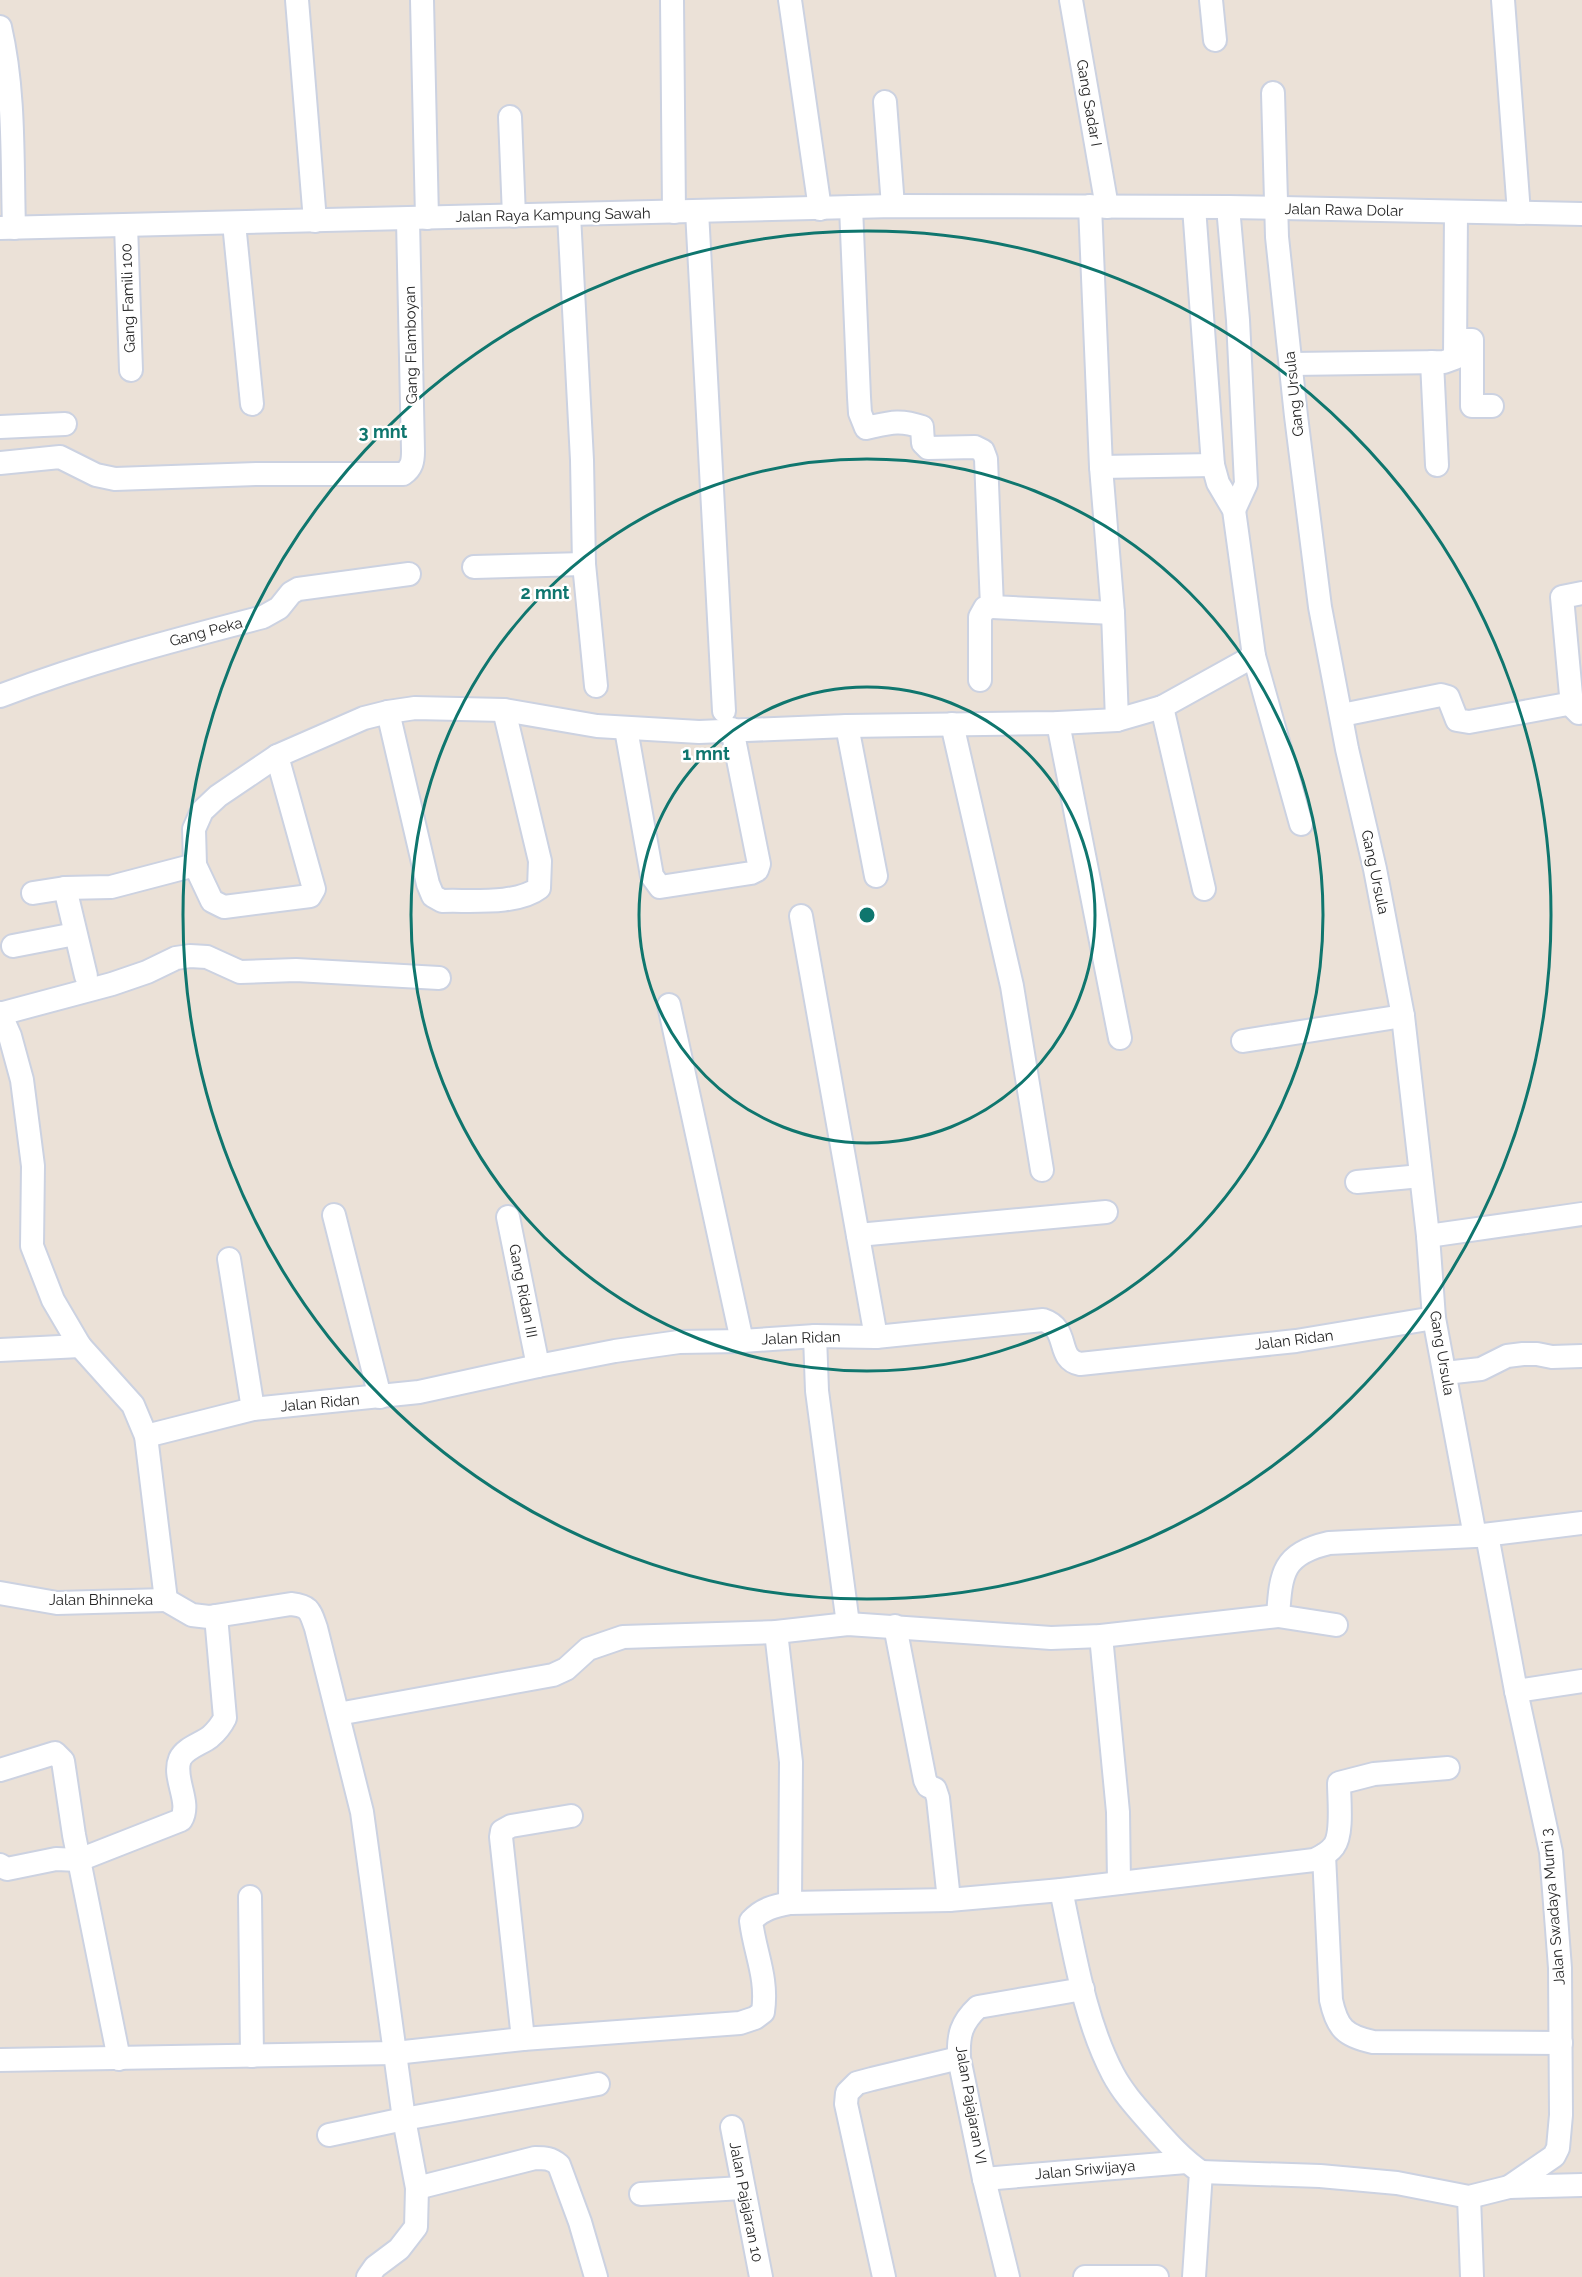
<svg xmlns="http://www.w3.org/2000/svg" width="1582" height="2277" font-family="Raleway,sans-serif">
<style>
.lines{fill:none;stroke-linecap:round;stroke-linejoin:round}
.minor-casing{stroke:#ccd2e1;stroke-width:26}
.minor{stroke:#fff;stroke-width:22}
.ring{fill:none;stroke:#0f766e;stroke-width:3}
.labels{text-anchor:middle;stroke-width:5;stroke-linejoin:round;paint-order:stroke}
.street-label{font-size:15px;fill:#272727;stroke:#fff}
.centre{fill:#0f766e;stroke:#fff;stroke-width:3}
.ring-label{font-size:18px;text-anchor:middle;font-weight:bold;fill:#0f766e;stroke:#fff;stroke-width:5;stroke-linejoin:round;paint-order:stroke}
</style>
<rect width="100%" height="100%" fill="#ebe1d7"/>
<g class="lines">
<g class="minor-casing">
<g id="minor">
<path d="M 297,0 L 315,221"/>
<path d="M 422,0 L 427,218"/>
<path d="M 672,0 L 674,212"/>
<path d="M 790,0 L 820,209"/>
<path d="M 1071,0 L 1107,207"/>
<path d="M 1211,0 L 1215,40"/>
<path d="M 1503,0 L 1519,213"/>
<path d="M 0,27 C 15,92 12,162 14,228"/>
<path d="M 1273,93 L 1277,237 L 1296,416 L 1320,607 L 1347,749 L 1375,869 L 1403,1016 L 1428,1236 L 1434,1318 L 1475,1536"/>
<path d="M 885,102 L 893,206"/>
<path d="M 510,117 L 514,216"/>
<path d="M 1090,206 L 1101,467 L 1113,613 L 1117,720"/>
<path d="M 851,207 L 859,397 L 860,413 L 866,428 C 889,423 899,419 922,427 L 923,443 L 928,448 L 975,447 L 983,451 L 986,459 L 992,607 L 1113,613"/>
<path d="M 1228,207 L 1238,320 L 1246,484 L 1234,510"/>
<path d="M 697,211 L 724,711"/>
<path d="M 569,215 L 582,460 L 584,564 L 596,686"/>
<path d="M 234,223 L 252,404"/>
<path d="M 126,225 L 131,370"/>
<path d="M 0,228 L 893,206 L 1228,207 L 1582,214"/>
<path d="M 1456,340 L 1472,340 L 1472,406 L 1492,406"/>
<path d="M 1432,362 L 1437,465"/>
<path d="M 1291,364 L 1444,362 L 1455,358 L 1456,212"/>
<path d="M 0,427 L 65,424"/>
<path d="M 0,463 L 60,457 L 96,475 L 115,479 L 257,474 L 403,474 C 412,468 413,461 413,451 L 408,220"/>
<path d="M 1101,467 L 1213,465"/>
<path d="M 474,567 L 584,564"/>
<path d="M 1254,656 L 1301,824"/>
<path d="M 980,680 L 980,617 L 985,608 L 992,607"/>
<path d="M 0,696 C 86,663 174,640 263,617 L 279,608 L 291,593 L 298,589 L 409,574"/>
<path d="M 1162,707 L 1204,889"/>
<path d="M 388,712 L 428,884 L 433,896 L 442,901 C 470,900 517,905 539,888 L 540,861 L 504,710"/>
<path d="M 1579,713 L 1572,706 L 1562,597 L 1582,593"/>
<path d="M 1342,715 L 1441,695 L 1448,697 L 1457,720 L 1469,722 L 1573,703"/>
<path d="M 1058,723 L 1120,1038"/>
<path d="M 952,724 L 1012,986 L 1042,1170"/>
<path d="M 847,726 L 876,876"/>
<path d="M 626,729 L 652,876 L 660,887 L 751,873 L 757,870 L 759,864 L 732,729"/>
<path d="M 195,865 L 212,901 L 224,907 L 310,896 L 314,889 L 277,756"/>
<path d="M 65,888 L 86,976"/>
<path d="M 33,893 L 65,888 L 111,887 L 195,865 L 194,829 L 202,811 L 218,796 L 277,756 L 364,718 L 388,712 L 415,708 L 504,710 L 597,726 L 699,732 L 847,726 L 1058,723 L 1117,720 L 1162,707 L 1254,656 L 1234,510 L 1218,483 L 1213,465 L 1194,207"/>
<path d="M 801,916 L 876,1337"/>
<path d="M 13,946 L 75,934"/>
<path d="M 669,1005 L 742,1341"/>
<path d="M 0,1013 L 10,1036 L 22,1080 L 33,1166 L 32,1246 L 53,1300 L 80,1346 L 133,1405 L 146,1436 L 166,1600 L 192,1615 L 209,1617 L 291,1604 C 310,1606 310,1611 316,1628 L 362,1812 L 404,2119 L 417,2188 L 416,2227 L 399,2249 L 375,2267 L 368,2277"/>
<path d="M 0,1014 L 112,984 L 147,972 L 176,958 L 190,956 L 207,957 L 240,972 L 296,970 L 439,978"/>
<path d="M 1243,1041 L 1403,1016"/>
<path d="M 1357,1182 L 1421,1176"/>
<path d="M 334,1215 L 380,1397"/>
<path d="M 508,1217 L 538,1366"/>
<path d="M 858,1235 L 1106,1212"/>
<path d="M 1428,1236 L 1582,1214"/>
<path d="M 229,1259 L 253,1409"/>
<path d="M 815,1336 L 817,1391 L 848,1624"/>
<path d="M 0,1350 L 80,1346"/>
<path d="M 1445,1373 L 1481,1369 L 1507,1356 L 1523,1354 L 1537,1354 L 1552,1357 L 1582,1356"/>
<path d="M 146,1436 L 253,1409 L 419,1392 L 538,1366 L 615,1351 L 679,1342 L 742,1341 L 815,1336 L 876,1337 L 1043,1320 C 1071,1329 1055,1359 1080,1364 L 1296,1341 L 1434,1318"/>
<path d="M 1487,1535 L 1516,1691 L 1551,1852 L 1560,1968 L 1561,2115 L 1558,2148 L 1554,2156 L 1509,2187"/>
<path d="M 0,1593 L 57,1603 L 166,1600"/>
<path d="M 1278,1616 L 1336,1625"/>
<path d="M 895,1626 L 925,1780 L 928,1786 L 935,1789 L 938,1798 L 949,1900"/>
<path d="M 776,1632 L 791,1762 L 790,1903"/>
<path d="M 1101,1636 L 1118,1812 L 1119,1883"/>
<path d="M 1516,1691 L 1582,1681"/>
<path d="M 338,1714 L 553,1675 L 566,1669 L 588,1649 L 623,1637 L 776,1632 L 848,1624 L 1051,1638 L 1101,1636 L 1278,1616 C 1281,1573 1282,1554 1329,1543 L 1475,1536 L 1582,1523"/>
<path d="M 0,1770 L 55,1753 L 63,1761 L 74,1835 L 119,2059"/>
<path d="M 1324,1855 L 1331,2000 C 1337,2028 1345,2036 1373,2042 L 1561,2043"/>
<path d="M 0,1865 L 7,1869 L 56,1859 L 79,1860 L 181,1820 C 192,1802 172,1778 180,1759 C 185,1748 201,1744 210,1737 C 217,1731 221,1726 225,1718 L 216,1616"/>
<path d="M 1061,1890 C 1074,1950 1084,2019 1113,2074 C 1123,2093 1138,2109 1152,2125 C 1167,2142 1182,2159 1201,2172 L 1194,2277"/>
<path d="M 250,1897 L 252,2056"/>
<path d="M 523,2039 L 501,1837 L 502,1831 L 511,1826 L 571,1816"/>
<path d="M 0,2060 L 395,2053 L 523,2039 L 740,2023 L 755,2018 L 763,2012 C 768,1977 755,1954 751,1921 C 762,1909 774,1906 790,1903 L 949,1900 L 1061,1890 L 1314,1860 C 1321,1857 1329,1853 1334,1846 C 1343,1834 1339,1799 1339,1783 L 1374,1774 L 1448,1768"/>
<path d="M 732,2127 L 761,2277"/>
<path d="M 329,2135 L 404,2119 L 598,2084"/>
<path d="M 1201,2172 L 1320,2176 L 1397,2183 L 1469,2197 L 1509,2187 L 1582,2185"/>
<path d="M 984,2179 L 1186,2162"/>
<path d="M 417,2188 L 535,2158 C 545,2158 551,2158 559,2165 L 580,2222 L 596,2277"/>
<path d="M 641,2194 L 742,2188"/>
<path d="M 1469,2197 L 1472,2277"/>
<path d="M 884,2277 L 846,2104 L 847,2093 L 857,2083 L 872,2079 L 959,2058"/>
<path d="M 1008,2277 L 984,2179 L 959,2058 C 958,2035 961,2023 978,2007 L 1083,1989"/>
<path d="M 1085,2277 L 1157,2277"/>
</g>
</g>
<use href="#minor" class="minor"/>
</g>
<g class="ring">
<circle cx="867" cy="915" r="228"/>
<circle cx="867" cy="915" r="456"/>
<circle cx="867" cy="915" r="684"/>
</g>
<g class="labels">
<g class="street-label">
<text transform="translate(1089 103) rotate(80)" y="5">Gang Sadar I</text>
<text transform="translate(1344 210) rotate(1)" y="5">Jalan Rawa Dolar</text>
<text transform="translate(553 215) rotate(-1)" y="5">Jalan Raya Kampung Sawah</text>
<text transform="translate(128 298) rotate(-92)" y="5">Gang Famili 100</text>
<text transform="translate(411 345) rotate(-91)" y="5">Gang Flamboyan</text>
<text transform="translate(1294 394) rotate(-96)" y="5">Gang Ursula</text>
<text transform="translate(206 632) rotate(-15)" y="5">Gang Peka</text>
<text transform="translate(1375 872) rotate(78)" y="5">Gang Ursula</text>
<text transform="translate(523 1291) rotate(79)" y="5">Gang Ridan III</text>
<text transform="translate(801 1338) rotate(-2)" y="5">Jalan Ridan</text>
<text transform="translate(1294 1340) rotate(-7)" y="5">Jalan Ridan</text>
<text transform="translate(1442 1353) rotate(80)" y="5">Gang Ursula</text>
<text transform="translate(320 1403) rotate(-5)" y="5">Jalan Ridan</text>
<text x="101" y="1605">Jalan Bhinneka</text>
<text transform="translate(1553 1907) rotate(-95)" y="5">Jalan Swadaya Murni 3</text>
<text transform="translate(971 2105) rotate(80)" y="5">Jalan Pajajaran VI</text>
<text transform="translate(1085 2170) rotate(-5)" y="5">Jalan Sriwijaya</text>
<text transform="translate(746 2202) rotate(79)" y="5">Jalan Pajajaran 10</text>
</g>
</g>
<circle cx="867" cy="915" r="9" class="centre"/>
<g class="ring-label">
<text x="383" y="438">3 mnt</text>
<text x="545" y="599">2 mnt</text>
<text x="706" y="760">1 mnt</text>
</g>
</svg>
